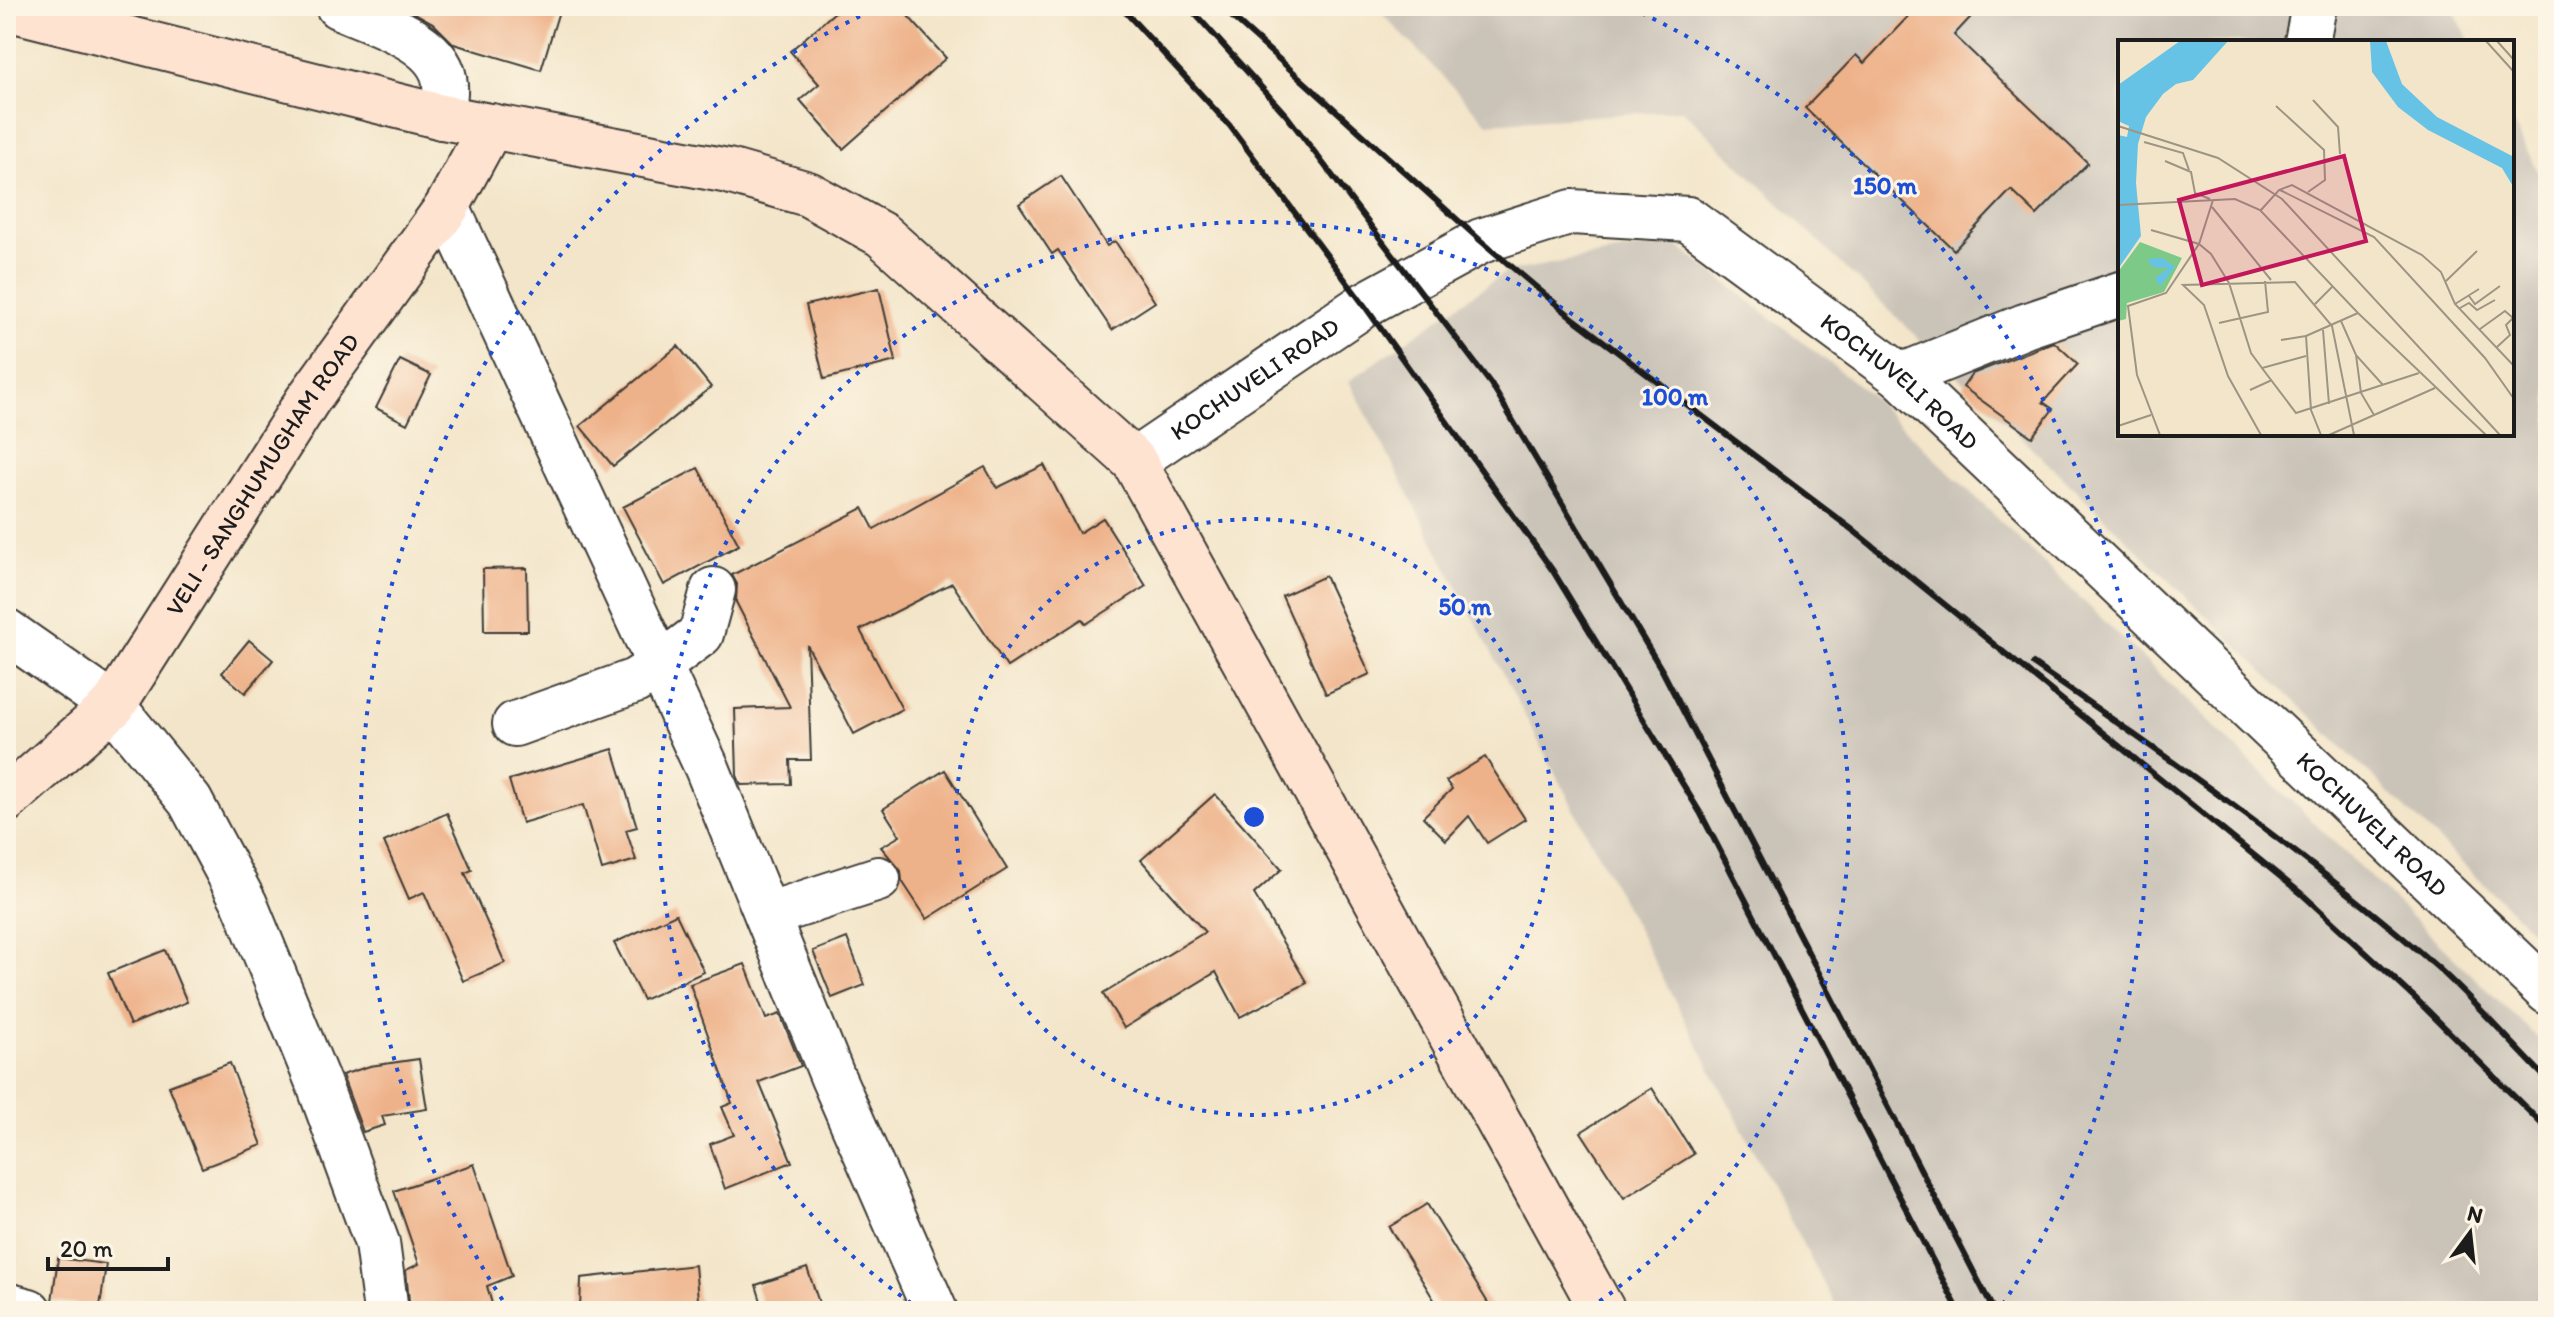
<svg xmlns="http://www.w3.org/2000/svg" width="2554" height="1317" font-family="Itim,sans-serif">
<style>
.industrial{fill:#cac3b8}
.building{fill:#eeb28a}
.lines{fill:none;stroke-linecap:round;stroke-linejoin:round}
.minor-casing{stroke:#3c3a36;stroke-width:48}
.tertiary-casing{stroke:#3c3a36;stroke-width:48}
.secondary-casing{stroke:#3c3a36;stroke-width:48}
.minor{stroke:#fff;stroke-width:44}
.tertiary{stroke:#fff;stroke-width:44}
.secondary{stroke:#fee3d1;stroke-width:44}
.rail{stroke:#1c1c1c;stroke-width:6}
.ring{fill:none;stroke:#1d4ed8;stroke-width:4;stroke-dasharray:4 8}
.labels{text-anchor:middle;stroke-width:6;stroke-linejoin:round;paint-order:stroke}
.street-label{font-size:24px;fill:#1c1c1c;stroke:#fcf5e5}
.inset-road{fill:none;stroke:#9d9584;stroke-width:2}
.view{fill:#c2185b;fill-opacity:0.15;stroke:#c2185b;stroke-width:4}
.inset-edge{fill:none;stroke:#1c1c1c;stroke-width:4}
.centre{fill:#1d4ed8;stroke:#fcf5e5;stroke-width:4}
.ring-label{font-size:24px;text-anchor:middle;font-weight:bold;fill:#1d4ed8;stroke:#fcf5e5;stroke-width:6;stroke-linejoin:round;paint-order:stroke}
</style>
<rect width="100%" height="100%" fill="#fcf5e5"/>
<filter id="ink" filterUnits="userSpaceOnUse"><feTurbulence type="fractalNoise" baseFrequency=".0125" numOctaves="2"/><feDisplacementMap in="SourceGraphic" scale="16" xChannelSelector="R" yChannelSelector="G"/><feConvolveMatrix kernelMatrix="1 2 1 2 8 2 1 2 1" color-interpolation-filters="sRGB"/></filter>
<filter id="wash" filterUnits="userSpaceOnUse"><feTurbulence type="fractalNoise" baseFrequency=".006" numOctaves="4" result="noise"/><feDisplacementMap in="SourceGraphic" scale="32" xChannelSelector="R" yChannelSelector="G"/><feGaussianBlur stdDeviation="1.8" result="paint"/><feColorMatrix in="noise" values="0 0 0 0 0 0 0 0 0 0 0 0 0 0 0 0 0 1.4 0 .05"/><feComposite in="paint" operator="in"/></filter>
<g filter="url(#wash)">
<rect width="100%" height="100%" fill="#f3e5c9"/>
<g class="industrial">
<path d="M 1375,6 L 2451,6 L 2470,42 L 2120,42 L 2120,434 L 2512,434 L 2512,122 L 2548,190 L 2548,946 L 1682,110 L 1487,123 Z"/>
<path d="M 1673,242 L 1862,388 L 2548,1048 L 2548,1311 L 1838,1311 L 1349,381 L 1506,272 Z"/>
</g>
<g id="blocks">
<g class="building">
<path d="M 402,6 L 541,6 L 559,11 L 541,70 L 454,44 L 433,23 Z"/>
<path d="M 842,6 L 899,6 L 946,58 L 843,149 L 800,100 L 819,84 L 790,51 Z"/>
<path d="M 1918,6 L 1981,6 L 1954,35 L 2088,163 L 2037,215 L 2011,190 L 1954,250 L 1805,108 L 1856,55 L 1864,63 Z"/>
<path d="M 1061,176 L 1107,246 L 1115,241 L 1155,302 L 1112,330 L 1058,250 L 1052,254 L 1019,204 Z"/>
<path d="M 879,288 L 896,361 L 824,379 L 806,305 Z"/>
<path d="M 2054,342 L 2078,364 L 2043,402 L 2053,409 L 2032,437 L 1963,387 L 1972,374 Z"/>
<path d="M 678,346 L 711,387 L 613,466 L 580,426 Z"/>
<path d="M 400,360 L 431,375 L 407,424 L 376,408 Z"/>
<path d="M 1044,465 L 1079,533 L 1103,518 L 1146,586 L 1086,624 L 1082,619 L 1007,667 L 952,583 L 860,630 L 902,709 L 854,734 L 807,645 L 811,760 L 790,760 L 791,784 L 741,785 L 737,775 L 735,709 L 790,707 L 736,602 L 737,584 L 732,575 L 863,508 L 874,529 L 985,467 L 997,488 Z"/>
<path d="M 698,468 L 739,545 L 664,585 L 623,507 Z"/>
<path d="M 527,568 L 528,631 L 484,631 L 483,569 Z"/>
<path d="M 1325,576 L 1370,674 L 1326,694 L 1282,596 Z"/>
<path d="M 249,640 L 273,660 L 245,693 L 222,673 Z"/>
<path d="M 613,749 L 637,827 L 626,830 L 636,860 L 602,870 L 583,805 L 522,823 L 509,780 Z"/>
<path d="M 1485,757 L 1525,819 L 1487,843 L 1469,816 L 1446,840 L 1423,817 L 1452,789 L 1446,781 Z"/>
<path d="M 945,770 L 1007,869 L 927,919 L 902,881 L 901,871 L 881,847 L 900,836 L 883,809 Z"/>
<path d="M 1215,794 L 1282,869 L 1254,894 L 1307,983 L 1240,1017 L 1216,972 L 1124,1028 L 1103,994 L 1205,932 L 1141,860 Z"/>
<path d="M 447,813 L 472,870 L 465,873 L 505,963 L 463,981 L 424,892 L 409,899 L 384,842 Z"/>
<path d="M 676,914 L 704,972 L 643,1000 L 614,943 Z"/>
<path d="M 847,938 L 865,985 L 832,998 L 813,951 Z"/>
<path d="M 165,950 L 187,1002 L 130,1025 L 108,973 Z"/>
<path d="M 745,964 L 766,1019 L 780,1014 L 801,1066 L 759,1082 L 792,1162 L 725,1189 L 710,1144 L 734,1135 L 722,1107 L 732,1103 L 690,984 Z"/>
<path d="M 419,1059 L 427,1109 L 382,1116 L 385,1125 L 363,1132 L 342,1075 L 370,1066 Z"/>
<path d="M 230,1063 L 262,1145 L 202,1168 L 169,1086 Z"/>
<path d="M 1652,1088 L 1694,1154 L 1624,1198 L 1581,1132 Z"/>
<path d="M 474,1164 L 512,1276 L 487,1286 L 494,1311 L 410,1311 L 406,1270 L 419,1264 L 394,1191 Z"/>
<path d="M 1427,1204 L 1493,1311 L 1441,1311 L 1389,1227 Z"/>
<path d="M 58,1258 L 106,1264 L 100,1307 L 52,1301 Z"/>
<path d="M 695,1265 L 699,1311 L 580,1311 L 581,1278 Z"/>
<path d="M 807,1268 L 822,1311 L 764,1311 L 756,1285 Z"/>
</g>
</g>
</g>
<g filter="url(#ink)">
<use href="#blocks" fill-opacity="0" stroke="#3c3a36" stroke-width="2"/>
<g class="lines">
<g class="minor-casing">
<g id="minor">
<path d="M 338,6 C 372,22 443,40 445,85 C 446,95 443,107 442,117"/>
<path d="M 2307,42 L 2314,6"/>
<path d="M 447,207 L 707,768 L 833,1078 L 935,1311"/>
<path d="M 1901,376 L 2025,326 L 2120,294"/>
<path d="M 6,631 L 113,706 L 190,801 L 245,904 L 319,1085 L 377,1243 L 386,1311"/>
<path d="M 515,724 L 635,681 L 660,665 L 701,634 L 713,590"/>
<path d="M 767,915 L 878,879"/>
<path d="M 6,1305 L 29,1311"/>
</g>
</g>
<g class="tertiary-casing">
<g id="tertiary">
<path id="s1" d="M 1134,461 L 1364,305 L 1481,241 L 1572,212 L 1688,219 L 1901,376 L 2548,992"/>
</g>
</g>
<g class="secondary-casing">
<g id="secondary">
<path d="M 6,8 L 442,117 L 728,171 L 808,194 L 882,235 L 1134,461 L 1603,1311"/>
<path id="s2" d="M 6,800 L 113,706 L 307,401 L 447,207 L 491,126"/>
</g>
</g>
<use href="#minor" class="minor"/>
<use href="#tertiary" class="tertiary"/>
<use href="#secondary" class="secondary"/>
<g class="rail">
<path d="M 1120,6 L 1230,126 L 1364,305 L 1553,571 L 1701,814 L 1959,1311"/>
<path d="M 1188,6 L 1287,116 L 1491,384 L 1663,672 L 1994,1311"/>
<path d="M 1220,6 L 1481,241 L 1574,319 L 1854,531 L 2303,895 L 2414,997 L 2548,1130"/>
<path d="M 2033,664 C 2173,761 2308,855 2437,967 C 2476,1002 2511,1043 2548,1080"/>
</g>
</g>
</g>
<g class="ring">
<circle cx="1254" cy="817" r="298"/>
<path d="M921 1310A595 595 0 1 1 1587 1310"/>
<path d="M509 1310A893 893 0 0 1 877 8M1631 8A893 893 0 0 1 1999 1310"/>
</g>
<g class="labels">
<g class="street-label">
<text dy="8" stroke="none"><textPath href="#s1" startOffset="146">KOCHUVELI ROAD</textPath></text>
<text dy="8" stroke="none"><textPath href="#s1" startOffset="890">KOCHUVELI ROAD</textPath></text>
<text dy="8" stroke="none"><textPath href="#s2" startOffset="418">VELI - SANGHUMUGHAM ROAD</textPath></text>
<text dy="8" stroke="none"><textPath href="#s1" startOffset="1538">KOCHUVELI ROAD</textPath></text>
</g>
</g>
<g transform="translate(2118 40)">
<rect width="396" height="396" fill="#f3e5c9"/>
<path d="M 22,202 L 64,218 L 46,252 L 9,263 L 8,279 L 0,281 L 0,232 Z" fill="#7dc987"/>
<path d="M 62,1 L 110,1 L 75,40 L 58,44 L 45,54 L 28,77 L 20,104 L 18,143 L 23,196 L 0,229 L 0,95 L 9,97 L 11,86 L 0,81 L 0,45 ZM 252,1 L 268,1 L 284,44 L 319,77 L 396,117 L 396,148 L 384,128 L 310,90 L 280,67 L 254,32 ZM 44,218 L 57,227 L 42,246 L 37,238 L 51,228 L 35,227 L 29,219 Z" fill="#67c3e5"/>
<path class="inset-road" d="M 368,1 L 396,32M 379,1 L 396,20M 195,60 L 220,87 L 222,114M 158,66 L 206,110 L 207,140 L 190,152M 0,86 L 100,118 L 164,159 L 382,395M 26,102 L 65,113 L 71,130M 47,121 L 73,132 L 77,153 L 92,159M 162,150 L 256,197 L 367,318 L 396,359M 0,165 L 117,159 L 142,170 L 240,273 L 368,395M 94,167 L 153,240M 143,170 L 161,150 L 174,145 L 304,215 L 323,232 L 337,264 L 396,326M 33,190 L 81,204 L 93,214 L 111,243 L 133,313 L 144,328M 328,241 L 359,211M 351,256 L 357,264 L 382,246M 197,264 L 214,247M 337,264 L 361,249M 342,268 L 351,263 L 359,270 L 377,260M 223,281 L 238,315M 101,283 L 150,272 L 147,241M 362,289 L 387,271 L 395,278M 205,290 L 211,364M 163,300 L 188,296M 379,307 L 392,295 L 388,285 L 395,278M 188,316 L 144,328 L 178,373 L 301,333M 132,350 L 154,340M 256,375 L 243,353 L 238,315 L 265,345M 0,386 L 33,375M 42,395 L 19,335 L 10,266 L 48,253 L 81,204 L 95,160M 143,395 L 110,336 L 86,265 L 65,245 L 177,242 L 214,286 L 236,395M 203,395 L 193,370 L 188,296 L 240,273M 211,395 L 317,348"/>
<path class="view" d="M 226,116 L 248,201 L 84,245 L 61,160 Z"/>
<rect width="396" height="396" class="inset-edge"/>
</g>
<circle cx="1254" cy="817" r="12" class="centre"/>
<g class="ring-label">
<text x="1885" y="194">150 m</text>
<text x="1675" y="405">100 m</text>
<text x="1465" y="615">50 m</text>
</g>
<rect width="2554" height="1317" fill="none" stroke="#fcf5e5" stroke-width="32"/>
<g transform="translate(2470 1233) rotate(15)" stroke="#fcf5e5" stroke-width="6" paint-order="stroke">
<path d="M0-6L14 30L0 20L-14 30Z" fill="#1c1c1c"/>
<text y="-12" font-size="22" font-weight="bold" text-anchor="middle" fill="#1c1c1c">N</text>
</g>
<path d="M48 1257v12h120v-12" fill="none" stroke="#1c1c1c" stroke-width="4"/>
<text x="60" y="1257" font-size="24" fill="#1c1c1c" stroke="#fcf5e5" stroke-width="6" paint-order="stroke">20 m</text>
</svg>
